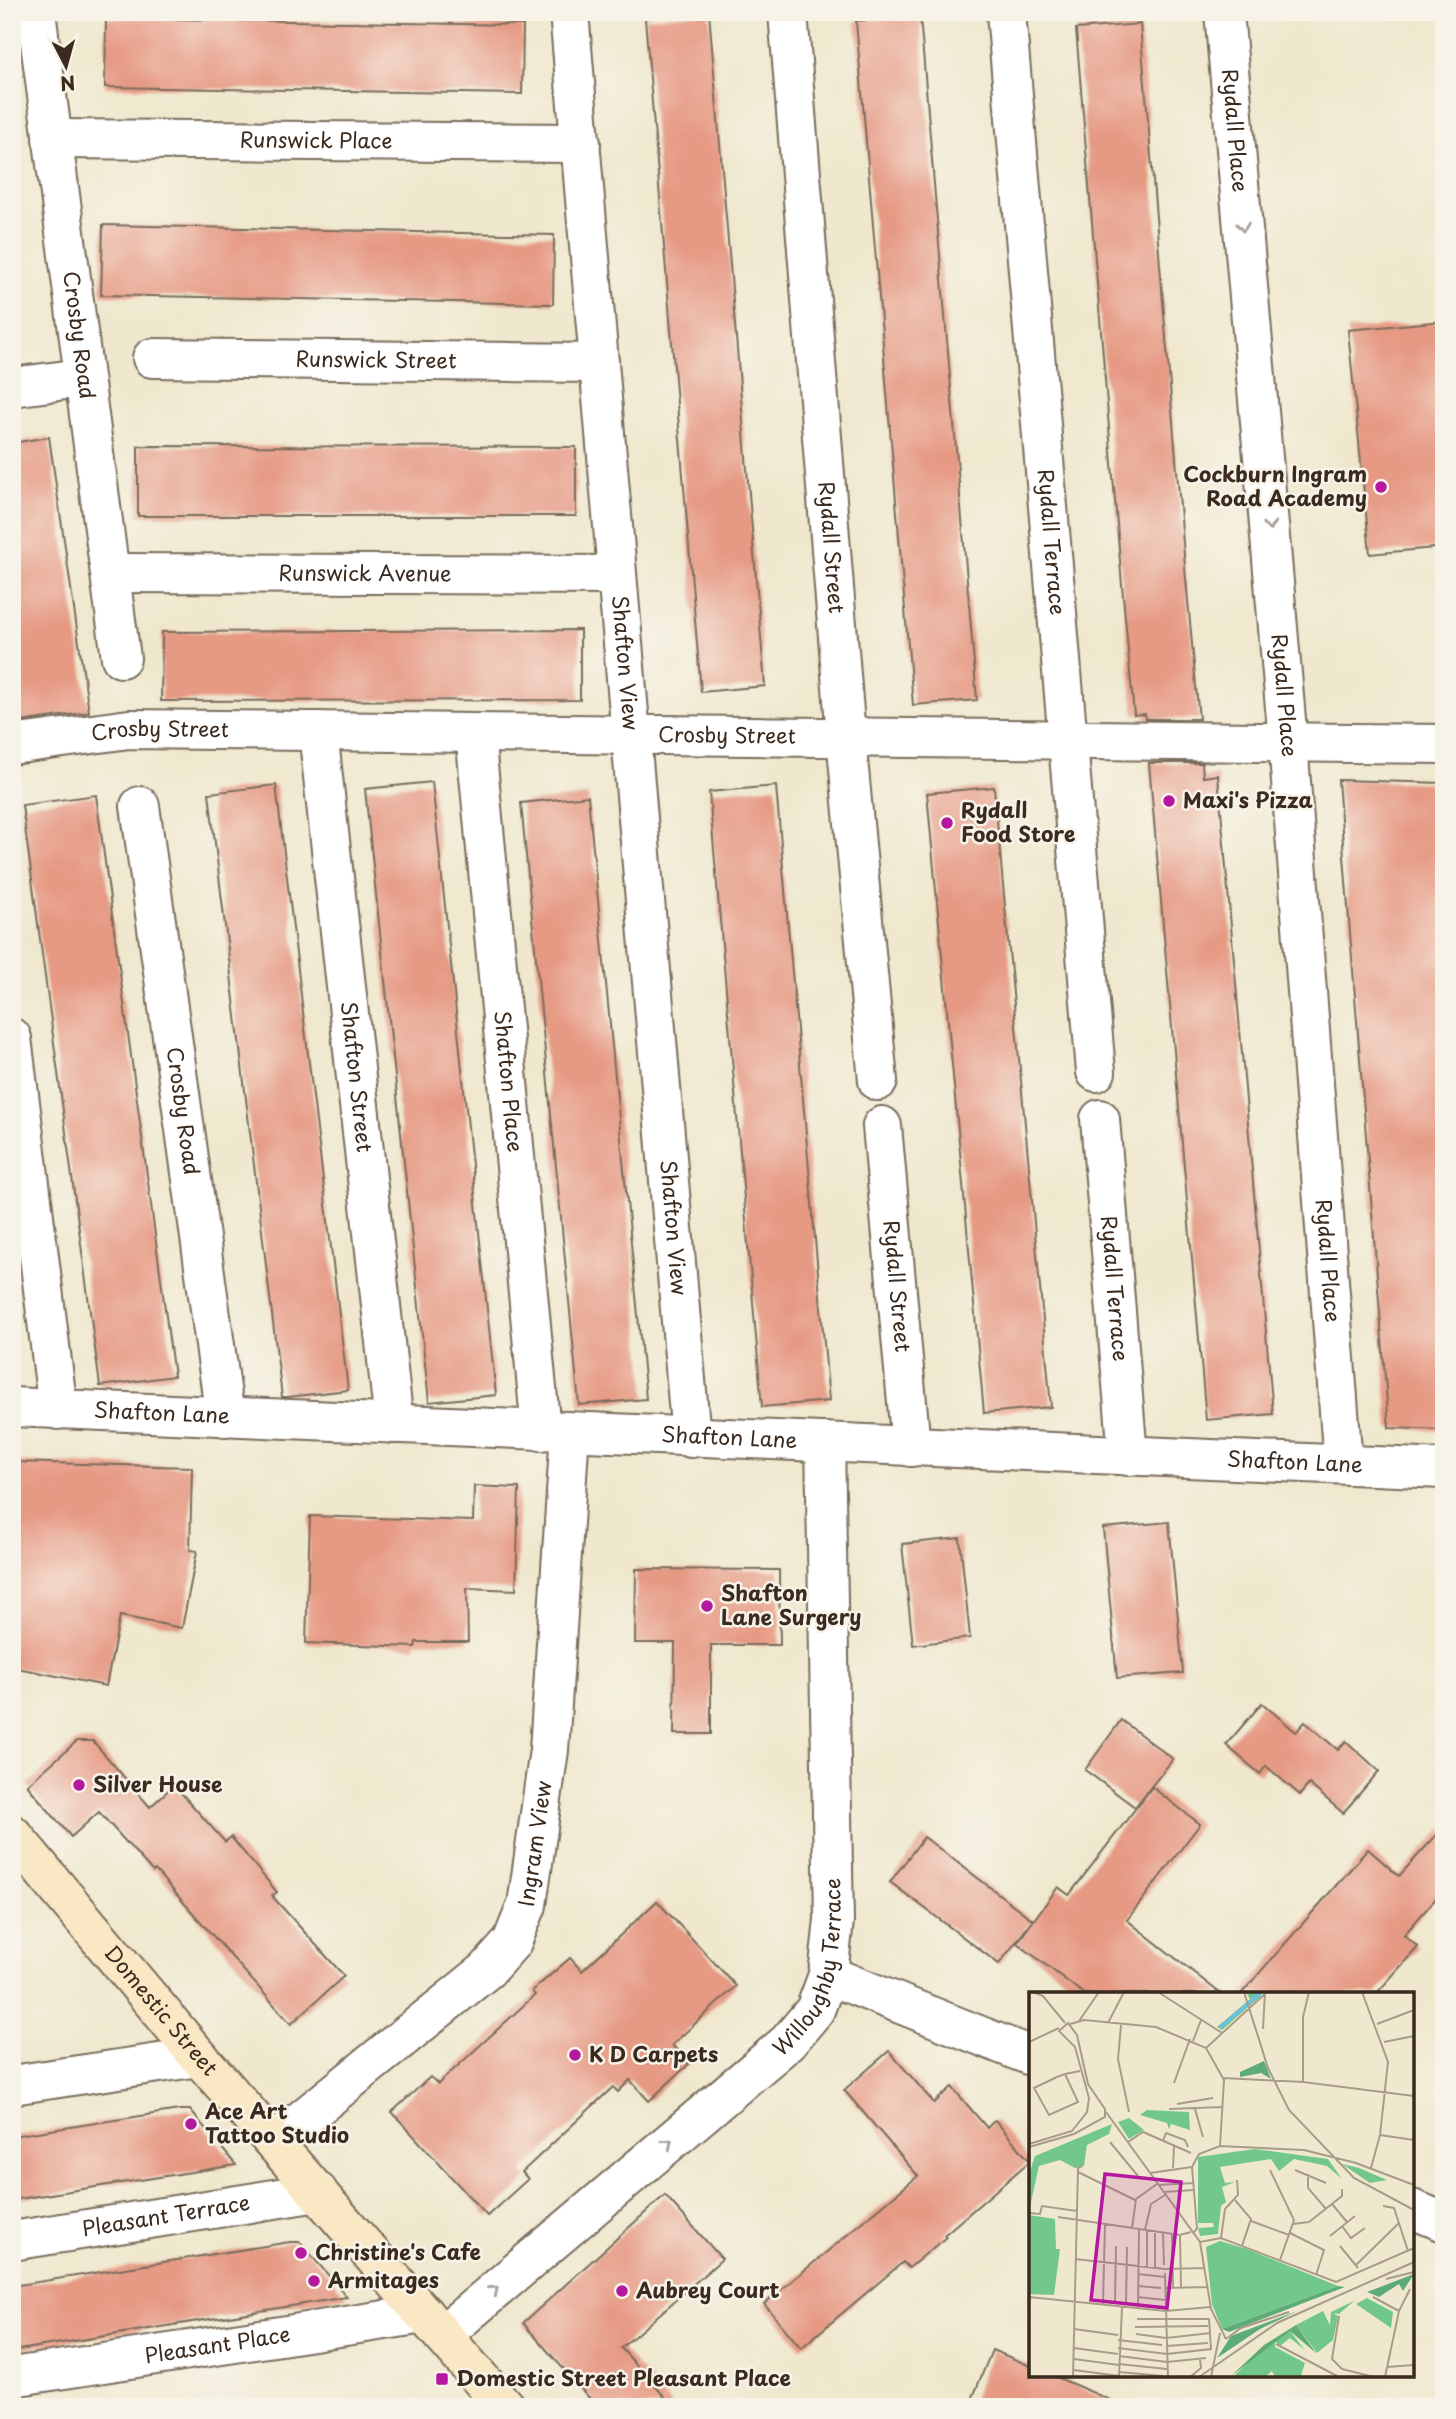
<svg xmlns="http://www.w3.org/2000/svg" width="1456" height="2419" font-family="'Playpen Sans',sans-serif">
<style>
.building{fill:#e69983}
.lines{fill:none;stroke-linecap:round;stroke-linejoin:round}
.street-casing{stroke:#7a6c5c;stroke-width:42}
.secondary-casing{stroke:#7a6c5c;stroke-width:42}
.street{stroke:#fff;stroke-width:38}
.secondary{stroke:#fae7c3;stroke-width:38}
.oneway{stroke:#a79f9a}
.poi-dot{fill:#b5179e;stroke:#f7f3e8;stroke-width:2.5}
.labels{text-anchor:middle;stroke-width:5;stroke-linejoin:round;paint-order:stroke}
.street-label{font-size:21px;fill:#3b2a1e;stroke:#f7f3e8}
.poi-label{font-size:21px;font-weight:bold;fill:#3b2a1e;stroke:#f7f3e8;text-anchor:start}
.inset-river{fill:none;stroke:#6cc0e8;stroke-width:3.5}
.inset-road{fill:none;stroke:#a79c88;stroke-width:2}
.view{fill:#b5179e;fill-opacity:0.15;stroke:#b5179e;stroke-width:3.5}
.inset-edge{fill:none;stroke:#3b2a1e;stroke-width:3.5}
</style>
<rect width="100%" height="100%" fill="#f7f3e8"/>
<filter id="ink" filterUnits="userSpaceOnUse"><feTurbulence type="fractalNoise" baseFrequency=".0143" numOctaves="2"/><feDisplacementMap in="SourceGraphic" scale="14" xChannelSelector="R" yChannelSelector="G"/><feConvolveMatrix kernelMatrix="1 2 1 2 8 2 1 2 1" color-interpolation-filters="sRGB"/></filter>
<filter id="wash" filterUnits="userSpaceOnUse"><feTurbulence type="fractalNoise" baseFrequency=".00686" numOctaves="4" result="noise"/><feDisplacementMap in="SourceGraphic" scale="28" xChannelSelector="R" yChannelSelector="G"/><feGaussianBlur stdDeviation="1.57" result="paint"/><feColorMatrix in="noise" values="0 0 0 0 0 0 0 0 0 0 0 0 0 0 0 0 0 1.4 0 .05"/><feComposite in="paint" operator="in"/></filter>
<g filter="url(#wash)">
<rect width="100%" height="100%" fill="#efe8ce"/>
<g id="blocks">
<g class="building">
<path d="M 709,12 L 765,686 L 701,692 L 645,18 Z"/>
<path d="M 920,16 L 977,700 L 913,705 L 856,21 Z"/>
<path d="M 106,18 L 523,25 L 522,94 L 105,87 Z"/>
<path d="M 1140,24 L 1186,579 L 1199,719 L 1146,719 L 1145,714 L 1134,715 L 1122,585 L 1076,29 Z"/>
<path d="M 103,225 L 554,235 L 553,304 L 101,295 Z"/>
<path d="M 1444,321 L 1444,547 L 1370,554 L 1348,330 Z"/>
<path d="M 49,437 L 89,712 L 20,722 L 12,669 L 12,443 Z"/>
<path d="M 138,446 L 576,447 L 576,516 L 138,516 Z"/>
<path d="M 580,630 L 580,700 L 161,701 L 162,632 Z"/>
<path d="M 1149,763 L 1202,763 L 1203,777 L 1218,775 L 1273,1414 L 1206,1420 Z"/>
<path d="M 1338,780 L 1444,783 L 1444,1430 L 1389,1428 Z"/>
<path d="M 432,782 L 496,1395 L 429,1402 L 365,789 Z"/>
<path d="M 276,785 L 348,1390 L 287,1397 L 282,1397 L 209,793 Z"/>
<path d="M 776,786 L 829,1401 L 762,1407 L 709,792 Z"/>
<path d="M 994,787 L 1051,1407 L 984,1413 L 927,793 Z"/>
<path d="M 96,795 L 174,1376 L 100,1386 L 22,805 Z"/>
<path d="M 588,796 L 646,1399 L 579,1405 L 521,803 Z"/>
<path d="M 12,1462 L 192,1467 L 190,1550 L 197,1551 L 182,1628 L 120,1616 L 106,1686 L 12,1667 Z"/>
<path d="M 474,1486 L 519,1488 L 516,1590 L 467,1588 L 468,1642 L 416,1642 L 415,1647 L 306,1643 L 310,1516 L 473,1521 Z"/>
<path d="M 1169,1522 L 1183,1673 L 1117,1678 L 1103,1528 Z"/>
<path d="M 960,1538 L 970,1638 L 913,1645 L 902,1544 Z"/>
<path d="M 636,1569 L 779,1570 L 780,1645 L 711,1645 L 711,1734 L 674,1734 L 675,1643 L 635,1643 Z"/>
<path d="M 1262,1703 L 1296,1732 L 1305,1722 L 1338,1750 L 1346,1741 L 1379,1771 L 1343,1813 L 1309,1784 L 1300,1795 L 1266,1766 L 1260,1774 L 1226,1745 Z"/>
<path d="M 1121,1720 L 1173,1759 L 1135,1807 L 1085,1770 Z"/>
<path d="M 77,1741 L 93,1741 L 150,1807 L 174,1785 L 225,1842 L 231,1837 L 277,1892 L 272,1896 L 344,1976 L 291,2024 L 155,1870 L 153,1872 L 99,1812 L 71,1837 L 27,1785 Z"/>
<path d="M 1152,1787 L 1200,1824 L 1127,1920 L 1221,1994 L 1084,1994 L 1017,1943 L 1058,1887 L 1069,1895 Z"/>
<path d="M 1444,1827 L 1444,1889 L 1404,1935 L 1418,1947 L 1376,1994 L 1241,1994 L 1368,1849 L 1399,1876 Z"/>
<path d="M 924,1837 L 1033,1920 L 999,1964 L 890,1882 Z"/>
<path d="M 657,1901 L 736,1986 L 672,2045 L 689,2064 L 649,2101 L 630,2080 L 618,2092 L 613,2087 L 522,2172 L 528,2179 L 487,2216 L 392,2112 L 430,2077 L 438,2084 L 535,1995 L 532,1991 L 570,1958 L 582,1971 Z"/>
<path d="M 889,2051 L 934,2103 L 952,2087 L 987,2128 L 995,2120 L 1030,2161 L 944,2235 L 946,2237 L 909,2268 L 903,2262 L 801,2348 L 764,2304 L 918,2176 L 844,2090 Z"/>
<path d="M 179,2110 L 190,2110 L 236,2165 L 12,2200 L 12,2136 Z"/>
<path d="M 665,2195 L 722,2259 L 621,2348 L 674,2407 L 597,2407 L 523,2323 Z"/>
<path d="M 290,2242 L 300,2242 L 347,2297 L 12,2351 L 12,2286 Z"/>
<path d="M 992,2350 L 1031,2366 L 1031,2375 L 1052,2375 L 1126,2407 L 969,2407 Z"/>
</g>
</g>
</g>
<g filter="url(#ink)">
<use href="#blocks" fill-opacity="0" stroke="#7a6c5c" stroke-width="2"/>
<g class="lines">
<g class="street-casing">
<g id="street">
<path id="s1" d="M 36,12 L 121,658"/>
<path id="s2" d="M 569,12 L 691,1438"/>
<path id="s3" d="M 788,12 L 846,737 L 878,1081"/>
<path id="s4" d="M 1006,12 L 1096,1072"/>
<path id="s5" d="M 1224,12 L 1288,742 L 1343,1464"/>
<path id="s6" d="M 52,139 L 581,143"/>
<path id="s7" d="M 152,358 L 599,363"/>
<path d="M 12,387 L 82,378"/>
<path id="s8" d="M 111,573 L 617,575"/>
<path id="s9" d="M 318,731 L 394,1424"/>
<path id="s10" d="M 475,733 L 541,1431"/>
<path id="s11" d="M 12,745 L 129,729 L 1444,744"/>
<path id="s12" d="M 140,806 L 225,1417"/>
<path d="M 12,1038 L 58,1410"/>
<path id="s13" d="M 1100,1119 L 1128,1456"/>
<path id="s14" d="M 882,1126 L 911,1447"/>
<path id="s15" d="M 12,1407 L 1444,1469"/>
<path d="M 828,1975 L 1031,2056"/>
<path d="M 12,2085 L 199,2057"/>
<path id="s16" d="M 274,2142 L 487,1970 L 512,1942 L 527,1905 L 549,1750 L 570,1432"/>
<path d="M 1412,2209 L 1444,2222"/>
<path id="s17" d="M 12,2241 L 318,2192"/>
<path id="s18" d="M 442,2335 L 788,2042 L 815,2010 L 828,1975 L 834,1920 L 825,1442"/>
<path id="s19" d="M 12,2377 L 424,2314"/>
</g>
</g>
<g class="secondary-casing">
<g id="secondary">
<path id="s20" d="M 12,1834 L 199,2057 L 505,2407"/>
</g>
</g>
<use href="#street" class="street"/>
<use href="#secondary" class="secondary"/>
</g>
<defs><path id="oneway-chevron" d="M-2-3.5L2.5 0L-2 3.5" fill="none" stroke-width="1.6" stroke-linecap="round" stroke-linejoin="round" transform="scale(1.75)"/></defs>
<g class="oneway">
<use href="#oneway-chevron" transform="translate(1243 227) rotate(85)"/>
<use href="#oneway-chevron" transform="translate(1269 526) rotate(85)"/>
<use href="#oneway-chevron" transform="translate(668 2143) rotate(-40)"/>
<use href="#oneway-chevron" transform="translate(494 2290) rotate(-40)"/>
</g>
</g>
<g class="poi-dot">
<circle cx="1381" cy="487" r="7"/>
<circle cx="1169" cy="801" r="7"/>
<circle cx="947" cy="823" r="7"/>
<circle cx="707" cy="1606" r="7"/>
<circle cx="79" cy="1785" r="7"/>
<circle cx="575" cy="2055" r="7"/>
<circle cx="191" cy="2124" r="7"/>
<circle cx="301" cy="2253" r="7"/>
<circle cx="314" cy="2281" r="7"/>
<circle cx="622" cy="2291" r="7"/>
<rect x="435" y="2372" width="14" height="14" rx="3.5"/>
</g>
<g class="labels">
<g class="street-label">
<text dy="7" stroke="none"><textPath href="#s5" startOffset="119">Rydall Place</textPath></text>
<text dy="7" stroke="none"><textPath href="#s6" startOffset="264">Runswick Place</textPath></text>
<text dy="7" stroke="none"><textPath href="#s1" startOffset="326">Crosby Road</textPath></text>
<text dy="7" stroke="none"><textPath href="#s7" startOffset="224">Runswick Street</textPath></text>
<text dy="7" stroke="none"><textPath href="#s4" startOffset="532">Rydall Terrace</textPath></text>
<text dy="7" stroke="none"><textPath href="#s3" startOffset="537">Rydall Street</textPath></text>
<text dy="7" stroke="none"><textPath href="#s8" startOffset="254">Runswick Avenue</textPath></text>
<text dy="7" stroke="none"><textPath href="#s2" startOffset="653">Shafton View</textPath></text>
<text dy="7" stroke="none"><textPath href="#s5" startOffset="686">Rydall Place</textPath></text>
<text dy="7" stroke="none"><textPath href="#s11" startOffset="149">Crosby Street</textPath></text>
<text dy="7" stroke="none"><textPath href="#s11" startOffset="716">Crosby Street</textPath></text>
<text dy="7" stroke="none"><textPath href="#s9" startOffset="348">Shafton Street</textPath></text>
<text dy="7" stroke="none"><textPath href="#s10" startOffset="350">Shafton Place</textPath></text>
<text dy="7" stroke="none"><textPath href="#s12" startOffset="308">Crosby Road</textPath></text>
<text dy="7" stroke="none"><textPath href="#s2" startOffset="1220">Shafton View</textPath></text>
<text dy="7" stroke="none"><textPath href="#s5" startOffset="1253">Rydall Place</textPath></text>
<text dy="7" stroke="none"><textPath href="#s14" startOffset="161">Rydall Street</textPath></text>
<text dy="7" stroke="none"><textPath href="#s13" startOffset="170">Rydall Terrace</textPath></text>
<text dy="7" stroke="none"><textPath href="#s15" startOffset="150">Shafton Lane</textPath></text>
<text dy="7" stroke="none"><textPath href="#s15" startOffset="718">Shafton Lane</textPath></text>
<text dy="7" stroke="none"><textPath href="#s15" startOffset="1284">Shafton Lane</textPath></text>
<text dy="7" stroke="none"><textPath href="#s16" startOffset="413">Ingram View</textPath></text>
<text dy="7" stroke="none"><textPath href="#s18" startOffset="534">Willoughby Terrace</textPath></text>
<text dy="7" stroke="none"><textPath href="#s20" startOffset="231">Domestic Street</textPath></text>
<text dy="7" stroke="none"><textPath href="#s17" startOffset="156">Pleasant Terrace</textPath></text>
<text dy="7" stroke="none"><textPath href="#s19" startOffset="208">Pleasant Place</textPath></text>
</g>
<g class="poi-label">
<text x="1367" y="482" text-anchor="end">Cockburn Ingram<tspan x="1367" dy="24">Road Academy</tspan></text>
<text x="1183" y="808">Maxi's Pizza</text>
<text x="961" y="818">Rydall<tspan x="961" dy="24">Food Store</tspan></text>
<text x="721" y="1601">Shafton<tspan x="721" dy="24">Lane Surgery</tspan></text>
<text x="93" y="1792">Silver House</text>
<text x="589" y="2062">K D Carpets</text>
<text x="205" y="2119">Ace Art<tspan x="205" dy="24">Tattoo Studio</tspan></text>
<text x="315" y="2260">Christine's Cafe</text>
<text x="328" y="2288">Armitages</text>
<text x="636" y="2298">Aubrey Court</text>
<text x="456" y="2386">Domestic Street Pleasant Place</text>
</g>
</g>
<g transform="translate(1029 1992)">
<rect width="385" height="385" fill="#efe8ce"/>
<path d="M 217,0 L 232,0 L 232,4 L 193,38 L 188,35 L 221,7 ZM 118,118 L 160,120 L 161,138 L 142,132 L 140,137 L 138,131 L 111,123 ZM 100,126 L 115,138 L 100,147 L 89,130 ZM 83,132 L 80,142 L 58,153 L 55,174 L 46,176 L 31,168 L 10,174 L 0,219 L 0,182 L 6,164 ZM 226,157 L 299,167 L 313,187 L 298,174 L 265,167 L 250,179 L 242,167 L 191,175 L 196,191 L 206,190 L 193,195 L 197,210 L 192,214 L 189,242 L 171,244 L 169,236 L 185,235 L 184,231 L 169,231 L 169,165 ZM 313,172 L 330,176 L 358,188 L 341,191 ZM 0,223 L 26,227 L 27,257 L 31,257 L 25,303 L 0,302 ZM 191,249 L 218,257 L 309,294 L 193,337 L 183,312 L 177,255 ZM 338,306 L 364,320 L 362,336 L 327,312 ZM 325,309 L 310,322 L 304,321 L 309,324 L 304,348 L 288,361 L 267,333 L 294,319 L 301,333 L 302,320 ZM 261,339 L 276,358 L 261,346 L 251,354 L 246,349 L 246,355 L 276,371 L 272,383 L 275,385 L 246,385 L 243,379 L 236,385 L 204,385 L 236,354 Z" fill="#72c88c"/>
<path d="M 235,69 L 242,87 L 232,81 L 211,85 L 211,80 ZM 385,282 L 374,299 L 370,292 L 350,305 L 338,300 ZM 309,294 L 316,295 L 200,340 L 193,337 ZM 268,319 L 231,337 L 188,366 L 202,344 ZM 267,333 L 287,361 L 261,339 L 201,385 L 235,353 Z" fill="#5dac78"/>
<path class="inset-river" d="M 191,35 L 233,0"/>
<path class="inset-road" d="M 4,0 L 14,4 L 36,31M 129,0 L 193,41M 215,0 L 239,76 L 260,118 L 325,186 L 385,218M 333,0 L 359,70 L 351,143 L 342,176M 50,29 L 70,0M 79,31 L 95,0M 41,32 L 55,28 L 127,35 L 177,56 L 195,88 L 191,154M 348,32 L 385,18M 92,33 L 89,67 L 100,120M 234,37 L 236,0M 164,49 L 172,28M 0,50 L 30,36M 355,50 L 385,44M 177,56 L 238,0M 36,82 L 49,110 L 20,123 L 5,96 L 28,85 L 36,82 L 51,79M 194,86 L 274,90 L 385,104M 274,90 L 274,25 L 280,0M 145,91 L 161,47M 148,112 L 184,106M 140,117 L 193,115M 166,117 L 174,145M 77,120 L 171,250 L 182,317 L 197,347M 351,143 L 385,148M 134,149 L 137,141 L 156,148 L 159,155M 81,150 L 109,184M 99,150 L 114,140 L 162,161M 0,152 L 43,139 L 58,120 L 60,106 L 46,55 L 30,39 L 39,31 L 48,43 L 59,92 L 76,117 L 76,125 L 45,142 L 0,155M 163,175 L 170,162 L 191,154 L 275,158 L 327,171 L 385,193M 163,175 L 168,236 L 164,242M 144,176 L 145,154M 241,178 L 265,228 L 251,268M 266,178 L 297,191M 49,180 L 106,208M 121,181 L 163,175M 279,182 L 279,196 L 297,217M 129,193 L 165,191M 134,200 L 165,198M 206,208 L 222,227 L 213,254M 303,212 L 318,230M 354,214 L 365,216 L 379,259M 0,221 L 11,222 L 13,214 L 48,219M 29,225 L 151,243 L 162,240M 222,229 L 260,243M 264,232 L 280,230 L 313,204 L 313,197M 313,234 L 322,246 L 336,236M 103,236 L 107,207 L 128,192M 116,238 L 122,212 L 136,203M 126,239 L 126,276M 134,241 L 135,273M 261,241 L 295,258 L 287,283M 143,242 L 144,295M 151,243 L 152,295M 301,244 L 326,224M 192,246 L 196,217 L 209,203 L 208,188M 171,250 L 192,246 L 307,290 L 385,256M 311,254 L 329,276M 46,267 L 136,277 L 176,276M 327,273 L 370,231M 118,275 L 118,238M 136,281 L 139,385M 109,282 L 136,285M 357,287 L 385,280M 109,294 L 132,296M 136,296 L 178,295M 0,305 L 137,319 L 181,315M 109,305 L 136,308M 344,305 L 370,319M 86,310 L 87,254M 74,312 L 76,232M 97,312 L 98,255M 109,317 L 110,237M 310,324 L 303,367 L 313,377M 106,335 L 179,334M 45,337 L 89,343M 107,342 L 137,346 L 182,341M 197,347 L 212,336 L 260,320M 89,348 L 133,353M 247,352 L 308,384M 138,354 L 179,351M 45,356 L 89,362M 89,356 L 138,362 L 182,357 L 180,327 L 108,327M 90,364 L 138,370 L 177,366M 45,367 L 90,373M 90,372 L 138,377M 358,375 L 385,373M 313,377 L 345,385M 45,378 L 90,384M 90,380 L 134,384M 44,385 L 49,176 L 53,174M 90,385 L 93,315M 161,385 L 172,376 L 171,367M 170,385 L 248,331 L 385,270M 182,385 L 191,341M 356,385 L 370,319 L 381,297"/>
<path class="view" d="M 76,182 L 152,190 L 138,316 L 62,308 Z"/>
<rect width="385" height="385" class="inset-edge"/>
</g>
<rect width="1456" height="2419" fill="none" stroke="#f7f3e8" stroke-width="42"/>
<g transform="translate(66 66) rotate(174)" stroke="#f7f3e8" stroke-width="5" paint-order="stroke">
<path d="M0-5L12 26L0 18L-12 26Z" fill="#3b2a1e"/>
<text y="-10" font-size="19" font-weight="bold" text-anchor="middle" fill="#3b2a1e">N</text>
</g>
</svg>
